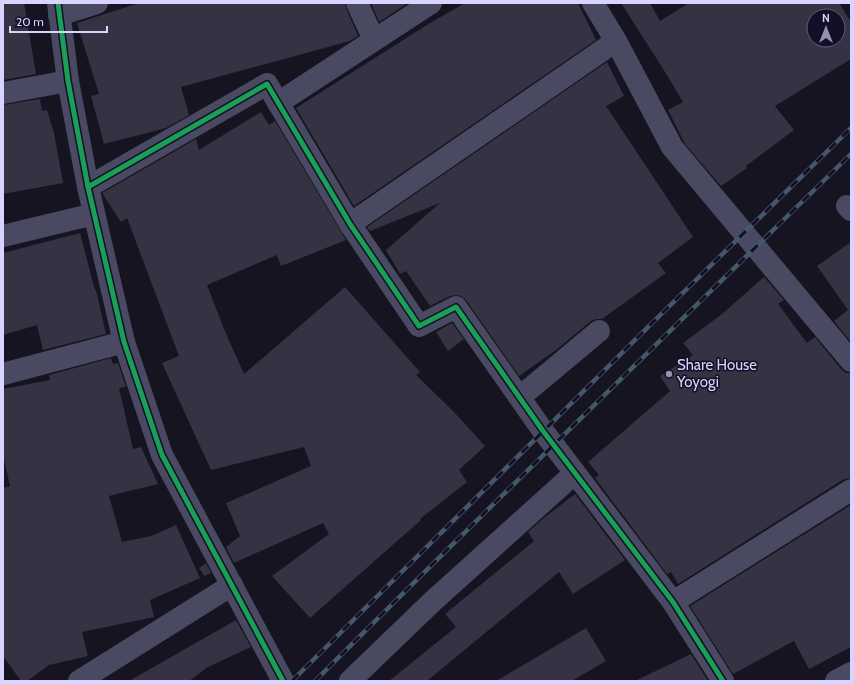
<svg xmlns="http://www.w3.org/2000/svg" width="854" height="684" font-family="Cabin,sans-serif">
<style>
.building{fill:#343243;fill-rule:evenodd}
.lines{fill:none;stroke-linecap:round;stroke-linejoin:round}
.minor{stroke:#4a4962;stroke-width:22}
.rail-casing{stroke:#43596b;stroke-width:4.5}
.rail{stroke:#130f26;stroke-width:3;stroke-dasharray:9;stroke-linecap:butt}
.cycleway-casing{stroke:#130f26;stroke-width:8}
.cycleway{stroke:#1a9f57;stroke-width:5}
.poi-dot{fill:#9591b1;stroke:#130f26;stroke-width:1.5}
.labels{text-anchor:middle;stroke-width:3;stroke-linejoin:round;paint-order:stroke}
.poi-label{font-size:15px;fill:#d9d4ff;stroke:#130f26;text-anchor:start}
</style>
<rect width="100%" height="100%" fill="#161421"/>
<g class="building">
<path d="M 3,3 L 24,3 L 36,74 L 3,80 Z"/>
<path d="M 139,3 L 345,3 L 346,8 L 358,36 L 350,41 L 181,87 L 189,115 L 166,128 L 104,144 L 91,96 L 99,94 L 77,23 Z"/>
<path d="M 371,3 L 404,3 L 405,5 L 379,22 Z"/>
<path d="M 465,3 L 578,3 L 596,40 L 354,206 L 296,108 L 430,23 Z"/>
<path d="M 621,3 L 650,3 L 660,21 L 689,3 L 839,3 L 851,22 L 851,59 L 775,106 L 794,130 L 746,166 L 747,168 L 721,186 L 685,144 L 668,110 L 683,102 L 667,75 ZM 814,16 L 838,16 L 838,40 L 814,40 Z"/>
<path d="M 607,62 L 624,96 L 606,106 L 693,237 L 658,263 L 666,273 L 602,319 L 596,319 L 591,321 L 556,350 L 519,376 L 466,300 L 461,296 L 456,295 L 450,296 L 430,306 L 406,271 L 400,274 L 386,250 L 440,203 L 370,231 L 367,227 Z"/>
<path d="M 40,99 L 42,111 L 47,110 L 54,133 L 63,183 L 3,194 L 3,105 Z"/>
<path d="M 261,112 L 269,125 L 275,121 L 346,240 L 281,266 L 277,255 L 207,285 L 224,329 L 244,374 L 345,287 L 420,372 L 416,375 L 453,411 L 485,446 L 459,470 L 467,482 L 420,519 L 421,520 L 310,618 L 272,576 L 329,534 L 323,523 L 234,563 L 226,547 L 240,536 L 226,503 L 311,466 L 304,447 L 211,470 L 162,363 L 179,356 L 127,218 L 121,222 L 102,193 L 196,139 L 199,150 Z"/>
<path d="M 80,233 L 95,290 L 96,290 L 106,334 L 43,350 L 37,325 L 3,335 L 3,253 Z"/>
<path d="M 851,242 L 851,342 L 834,321 L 848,310 L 817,266 Z"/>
<path d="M 764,277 L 784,300 L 778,304 L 807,343 L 815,337 L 841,369 L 846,373 L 851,373 L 851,478 L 844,479 L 678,584 L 671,572 L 667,574 L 595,478 L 599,475 L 588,462 L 670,391 L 660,376 L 693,355 L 683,343 L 722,314 Z"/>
<path d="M 452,323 L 464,339 L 448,351 L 436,332 Z"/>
<path d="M 111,358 L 113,364 L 118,363 L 126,387 L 119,388 L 133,449 L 141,447 L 158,484 L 109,496 L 122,542 L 151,536 L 176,525 L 200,578 L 150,600 L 154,617 L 82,632 L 88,656 L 49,665 L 27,681 L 21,681 L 3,656 L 3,488 L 10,486 L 3,455 L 3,389 L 50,380 L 49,375 Z"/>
<path d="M 575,494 L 625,560 L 573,594 L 559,572 L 427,681 L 389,681 L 456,627 L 445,614 L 534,541 L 528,532 L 545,517 Z"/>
<path d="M 851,505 L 851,647 L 809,669 L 794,641 L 733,674 L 690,606 Z"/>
<path d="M 206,563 L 211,573 L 204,576 L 199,568 Z"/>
<path d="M 236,620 L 251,647 L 208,667 L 189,681 L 129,681 Z"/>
<path d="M 586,628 L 606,661 L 572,681 L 496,681 Z"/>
<path d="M 691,654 L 708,681 L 635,681 Z"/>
</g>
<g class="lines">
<g class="minor">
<path d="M 58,3 L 68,81 L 88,187 L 124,342 L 162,455 L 283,681"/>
<path d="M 357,3 L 374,40"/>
<path d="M 593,3 L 616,41 L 672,147 L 851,361"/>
<path d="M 59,15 L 97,3"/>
<path d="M 3,93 L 68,81"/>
<path d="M 278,103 L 431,3"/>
<path d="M 88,187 L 267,84 L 350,224 L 419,326 L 456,307 L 543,431 L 673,602 L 723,681"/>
<path d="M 847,206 L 851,210"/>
<path d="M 350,224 L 616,41"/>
<path d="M 3,236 L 94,214"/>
<path d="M 3,374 L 124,342"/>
<path d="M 520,397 L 599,331"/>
<path d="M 673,602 L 851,490"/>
<path d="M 79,681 L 232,585"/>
<path d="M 350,681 L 433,601 L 575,473"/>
<path d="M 836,681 L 851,673"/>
</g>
<g class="rail-casing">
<g id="rail">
<path d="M 292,681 L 647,328 L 851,128"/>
<path d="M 315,681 C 492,504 672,329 851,154"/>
</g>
</g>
<use href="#rail" class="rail"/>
<g class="cycleway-casing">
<g id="cycleway">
<path d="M 58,3 L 68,81 L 88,187 L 124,342 L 162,455 L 283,681"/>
<path d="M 88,187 L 267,84 L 350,224 L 419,326 L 456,307 L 543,431 L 673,602 L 723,681"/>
</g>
</g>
<use href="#cycleway" class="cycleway"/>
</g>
<circle class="poi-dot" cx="669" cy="374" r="4"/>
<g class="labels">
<g class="poi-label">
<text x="677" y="370">Share House<tspan x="677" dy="17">Yoyogi</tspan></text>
</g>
</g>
<rect width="854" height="684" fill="none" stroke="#d9d4ff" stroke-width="8"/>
<g transform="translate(826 28)"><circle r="19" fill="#130f26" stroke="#625e7d"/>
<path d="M0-3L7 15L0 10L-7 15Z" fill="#9591b1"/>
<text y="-6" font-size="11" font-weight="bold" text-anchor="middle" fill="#d9d4ff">N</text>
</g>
<path d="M10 26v6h97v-6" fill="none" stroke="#d9d4ff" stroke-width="2"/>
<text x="16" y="26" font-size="12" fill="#d9d4ff" stroke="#130f26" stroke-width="3" paint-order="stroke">20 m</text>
</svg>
